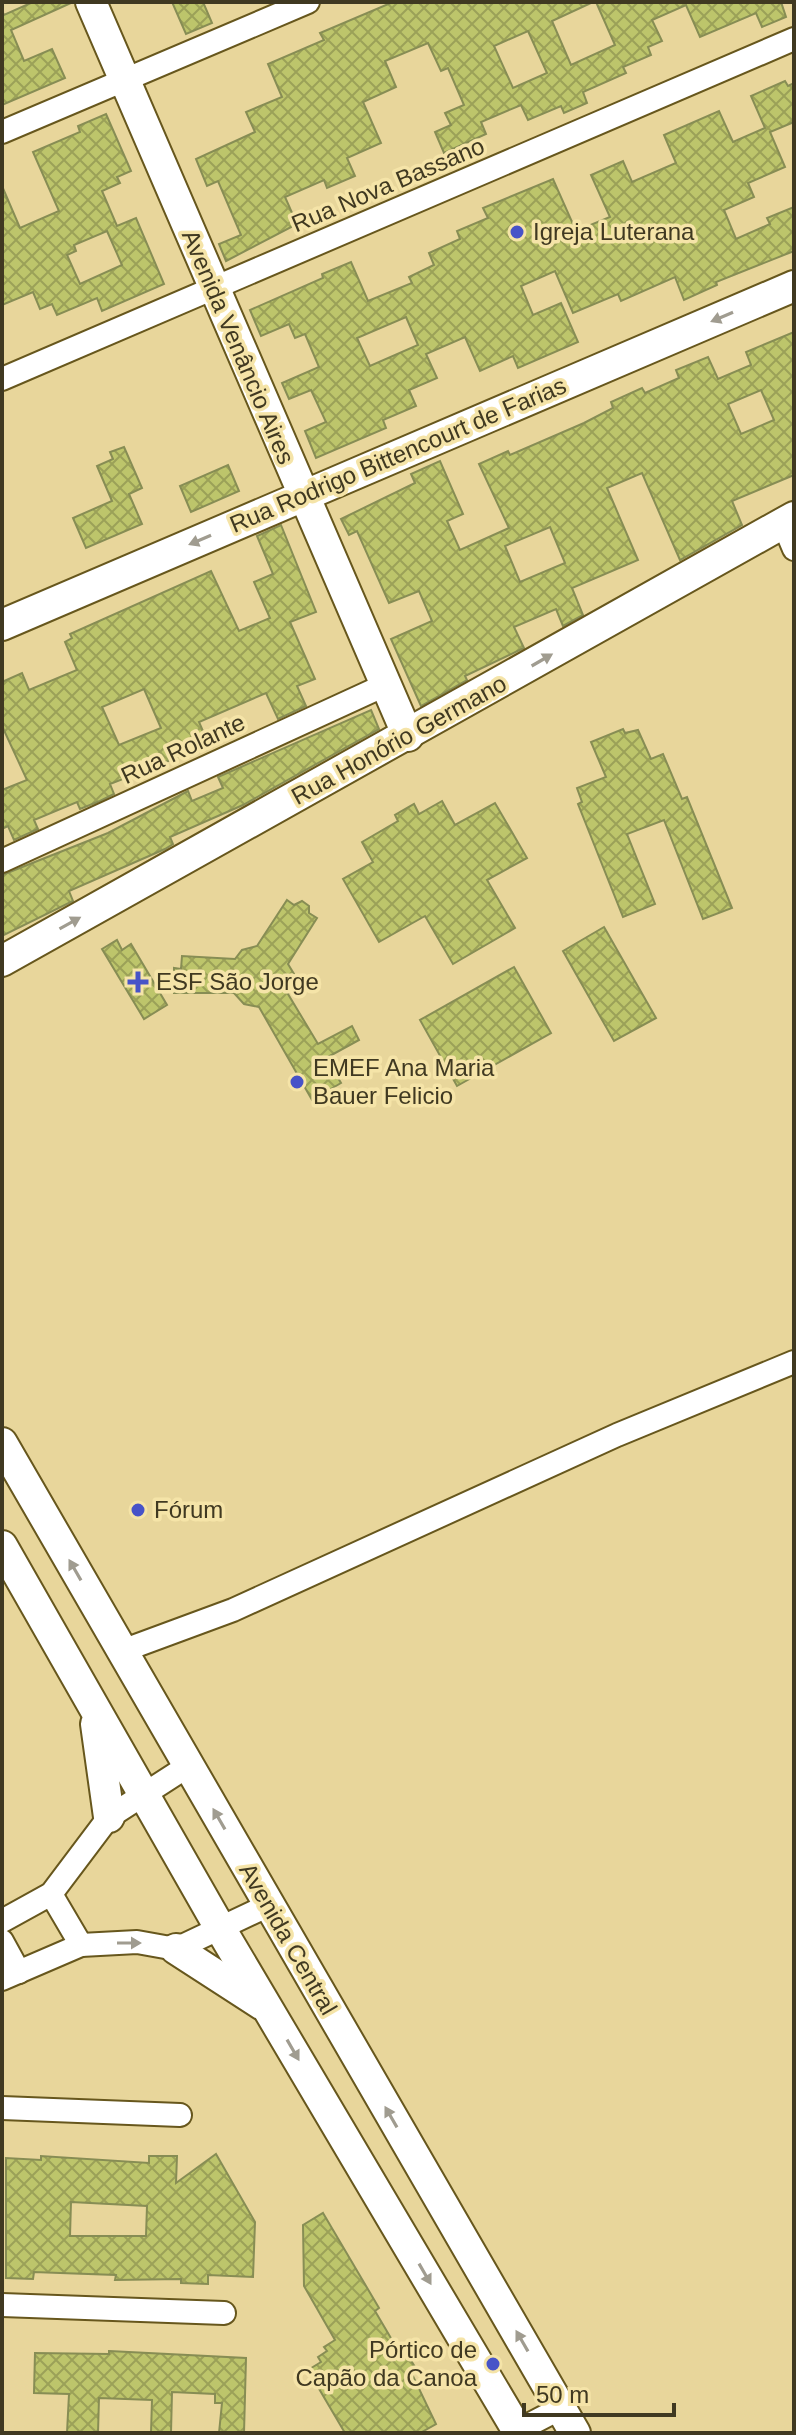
<svg xmlns="http://www.w3.org/2000/svg" width="796" height="2435" font-family="Arial,sans-serif">
<style>
.building{fill:url(#building-cross-hatch);stroke:#878d54;stroke-width:2;fill-rule:evenodd}
.lines{fill:none;stroke-linecap:round;stroke-linejoin:round}
.street-casing{stroke:#67571d;stroke-width:26}
.secondary-casing{stroke:#67571d;stroke-width:34}
.street{stroke:#fff;stroke-width:22}
.secondary{stroke:#fff;stroke-width:30}
.oneway{fill:#a09c90}
.poi-dot{fill:#4753c8;stroke:#f5e4a8;stroke-width:3}
.labels{text-anchor:middle;stroke-width:7;stroke-linejoin:round;paint-order:stroke}
.street-label{font-size:24px;fill:#403921;stroke:#f5e4a8}
.poi-label{font-size:24px;fill:#403921;stroke:#f5e4a8;text-anchor:start}
</style>
<defs>
<pattern id="building-cross-hatch" width="8" height="8" patternUnits="userSpaceOnUse" patternTransform="scale(2)"><rect width="8" height="8" fill="#bdc56b"/><path d="M0 0l8 8M0 8l8-8" fill="none" stroke="#9ba158"/></pattern>
</defs>
<rect width="100%" height="100%" fill="#e8d69b"/>
<g class="building">
<path d="M 33,2 L 73,2 L 11,30 L 24,61 L 52,49 L 65,78 L 2,105 L 2,10 L 4,15 Z"/>
<path d="M 172,2 L 203,2 L 212,23 L 186,34 Z"/>
<path d="M 393,2 L 593,2 L 552,21 L 571,65 L 615,45 L 596,2 L 781,2 L 786,17 L 762,27 L 756,13 L 700,37 L 686,5 L 652,20 L 662,41 L 648,47 L 651,55 L 623,67 L 626,73 L 583,92 L 587,103 L 564,113 L 561,106 L 528,120 L 521,105 L 481,122 L 486,134 L 444,153 L 435,132 L 451,125 L 445,113 L 464,105 L 448,68 L 441,71 L 428,43 L 385,61 L 396,87 L 363,102 L 381,143 L 347,158 L 355,176 L 327,188 L 324,180 L 285,197 L 297,224 L 226,261 L 219,244 L 241,235 L 218,181 L 207,186 L 196,159 L 255,132 L 246,112 L 282,97 L 268,64 L 324,40 L 320,33 ZM 528,31 L 547,73 L 513,88 L 494,46 Z"/>
<path d="M 785,81 L 788,86 L 794,83 L 794,122 L 770,132 L 785,167 L 748,183 L 754,197 L 724,210 L 736,239 L 770,224 L 767,218 L 794,207 L 794,251 L 716,282 L 717,285 L 684,300 L 675,277 L 621,301 L 618,294 L 573,313 L 555,271 L 521,286 L 533,315 L 561,303 L 578,342 L 518,368 L 513,356 L 480,371 L 465,337 L 426,354 L 437,378 L 409,390 L 416,406 L 383,420 L 386,428 L 316,458 L 305,431 L 326,422 L 311,390 L 289,399 L 282,383 L 319,367 L 305,334 L 295,338 L 289,324 L 261,336 L 250,310 L 323,278 L 322,274 L 351,262 L 368,301 L 412,283 L 409,277 L 434,265 L 429,253 L 460,239 L 457,231 L 488,218 L 483,208 L 553,179 L 576,231 L 610,217 L 591,175 L 623,161 L 632,182 L 676,163 L 664,135 L 719,111 L 733,142 L 765,128 L 751,96 ZM 406,317 L 418,345 L 370,366 L 357,338 Z"/>
<path d="M 106,114 L 131,171 L 117,177 L 120,183 L 102,191 L 117,226 L 136,218 L 164,284 L 102,311 L 97,298 L 57,315 L 52,304 L 40,309 L 33,292 L 2,305 L 2,186 L 20,228 L 59,211 L 33,152 L 80,132 L 78,126 ZM 107,231 L 122,265 L 80,284 L 67,255 L 76,251 L 74,245 Z"/>
<path d="M 794,332 L 794,475 L 732,501 L 742,525 L 680,560 L 642,473 L 607,488 L 638,560 L 572,588 L 583,615 L 563,626 L 556,609 L 514,627 L 524,648 L 465,676 L 467,680 L 421,706 L 391,639 L 432,621 L 419,591 L 389,603 L 357,531 L 349,535 L 341,519 L 415,483 L 411,474 L 440,461 L 463,514 L 447,521 L 460,550 L 509,528 L 479,464 L 508,451 L 510,455 L 584,423 L 613,408 L 611,402 L 642,388 L 645,393 L 679,378 L 676,370 L 708,357 L 718,379 L 751,365 L 746,352 ZM 761,390 L 774,420 L 741,434 L 728,404 ZM 550,527 L 565,563 L 520,582 L 505,546 Z"/>
<path d="M 124,447 L 142,488 L 129,494 L 142,524 L 86,548 L 73,518 L 112,501 L 97,466 L 113,459 L 110,452 Z"/>
<path d="M 228,465 L 239,491 L 191,512 L 180,486 Z"/>
<path d="M 281,525 L 316,612 L 290,622 L 315,679 L 297,686 L 306,706 L 278,719 L 266,693 L 199,722 L 209,745 L 110,784 L 114,794 L 100,801 L 80,809 L 77,802 L 34,820 L 38,829 L 14,840 L 8,826 L 2,829 L 2,790 L 27,780 L 2,726 L 2,682 L 22,673 L 29,690 L 77,670 L 65,642 L 72,638 L 70,634 L 211,571 L 239,631 L 270,618 L 254,582 L 273,574 L 257,536 ZM 144,689 L 161,728 L 119,745 L 102,707 Z"/>
<path d="M 371,710 L 379,729 L 243,805 L 170,837 L 173,844 L 165,849 L 69,891 L 73,901 L 2,936 L 2,875 L 108,833 L 188,791 L 192,801 L 223,788 L 218,777 Z"/>
<path d="M 623,729 L 625,733 L 638,730 L 651,759 L 663,754 L 682,799 L 687,797 L 732,908 L 703,919 L 664,820 L 627,834 L 655,904 L 623,917 L 578,804 L 582,802 L 577,788 L 606,777 L 591,742 Z"/>
<path d="M 442,801 L 455,825 L 495,803 L 527,858 L 487,880 L 515,928 L 453,964 L 425,916 L 379,942 L 343,879 L 373,862 L 362,842 L 398,821 L 395,815 L 414,804 L 419,814 Z"/>
<path d="M 287,900 L 294,905 L 302,901 L 309,906 L 309,913 L 317,918 L 288,964 L 294,974 L 288,994 L 318,1044 L 352,1026 L 359,1040 L 326,1058 L 341,1083 L 312,1100 L 259,1007 L 244,1004 L 234,993 L 174,993 L 174,968 L 181,969 L 182,956 L 235,959 L 242,950 L 257,946 Z"/>
<path d="M 604,927 L 656,1018 L 614,1041 L 563,951 Z"/>
<path d="M 117,940 L 122,950 L 131,944 L 167,1005 L 144,1019 L 102,949 Z"/>
<path d="M 514,967 L 551,1033 L 457,1086 L 420,1020 Z"/>
<path d="M 216,2154 L 255,2222 L 253,2277 L 208,2275 L 208,2284 L 181,2283 L 181,2279 L 115,2280 L 116,2275 L 60,2273 L 34,2272 L 33,2279 L 6,2278 L 6,2158 L 41,2160 L 41,2156 L 149,2163 L 149,2156 L 177,2156 L 176,2183 ZM 71,2202 L 147,2206 L 146,2236 L 70,2236 Z"/>
<path d="M 323,2213 L 379,2308 L 375,2311 L 395,2345 L 400,2343 L 415,2367 L 410,2370 L 436,2424 L 420,2433 L 345,2433 L 308,2370 L 321,2362 L 318,2357 L 327,2351 L 324,2347 L 335,2340 L 304,2286 L 303,2225 Z"/>
<path d="M 109,2351 L 246,2358 L 244,2433 L 219,2433 L 222,2403 L 215,2403 L 215,2394 L 172,2392 L 171,2433 L 151,2433 L 152,2400 L 99,2398 L 98,2433 L 67,2433 L 69,2394 L 34,2393 L 35,2353 L 109,2354 Z"/>
</g>
<g class="lines">
<g class="street-casing">
<g id="street">
<path d="M 2,132 L 308,2"/>
<path d="M 2,379 L 794,39"/>
<path d="M 783,523 L 794,549"/>
<path d="M 2,861 L 385,685"/>
<path d="M 122,1651 L 233,1610 L 617,1435 L 794,1362"/>
<path d="M 51,1894 L 81,1945"/>
<path d="M 2,1921 L 51,1894 L 109,1817 L 188,1766"/>
<path d="M 2,1941 L 19,1972"/>
<path d="M 2,1979 L 81,1945 L 137,1942 L 176,1949 L 269,1905"/>
<path d="M 2,2108 L 180,2115"/>
<path d="M 2,2305 L 224,2313"/>
<path d="M 513,2433 L 561,2408"/>
</g>
</g>
<g class="secondary-casing">
<g id="secondary">
<path d="M 91,2 L 408,736"/>
<path d="M 2,625 L 794,286"/>
<path d="M 2,961 L 794,517"/>
<path d="M 2,1443 L 575,2433"/>
<path d="M 2,1546 L 220,1928 L 519,2433"/>
<path d="M 96,1724 L 109,1817"/>
<path d="M 176,1949 L 261,2004"/>
</g>
</g>
<use href="#street" class="street"/>
<use href="#secondary" class="secondary"/>
</g>
<defs><path id="oneway-solid" d="M-6-.8H1V-3.2L6.5 0L1 3.2V.8H-6Z" transform="scale(2)"/></defs>
<g class="oneway">
<use href="#oneway-solid" transform="translate(722 317) rotate(157)"/>
<use href="#oneway-solid" transform="translate(200 540) rotate(157)"/>
<use href="#oneway-solid" transform="translate(542 660) rotate(-30)"/>
<use href="#oneway-solid" transform="translate(70 923) rotate(-29)"/>
<use href="#oneway-solid" transform="translate(75 1570) rotate(-120)"/>
<use href="#oneway-solid" transform="translate(219 1819) rotate(-120)"/>
<use href="#oneway-solid" transform="translate(129 1943)"/>
<use href="#oneway-solid" transform="translate(293 2050) rotate(60)"/>
<use href="#oneway-solid" transform="translate(391 2117) rotate(-120)"/>
<use href="#oneway-solid" transform="translate(425 2274) rotate(60)"/>
<use href="#oneway-solid" transform="translate(522 2341) rotate(-120)"/>
</g>
<g class="poi-dot">
<circle cx="517" cy="232" r="8"/>
<path d="M134 970h8v8h8v8h-8v8h-8v-8h-8v-8h8z"/>
<circle cx="297" cy="1082" r="8"/>
<circle cx="138" cy="1510" r="8"/>
<circle cx="493" cy="2364" r="8"/>
</g>
<g class="labels">
<g class="street-label">
<text transform="translate(388 185) rotate(-23)" y="8">Rua Nova Bassano</text>
<text transform="translate(238 347) rotate(67)" y="8">Avenida Venâncio Aires</text>
<text transform="translate(398 455) rotate(-23)" y="8">Rua Rodrigo Bittencourt de Farias</text>
<text transform="translate(399 740) rotate(-29)" y="8">Rua Honório Germano</text>
<text transform="translate(183 749) rotate(-25)" y="8">Rua Rolante</text>
<text transform="translate(288 1939) rotate(60)" y="8">Avenida Central</text>
</g>
<g class="poi-label">
<text x="533" y="240">Igreja Luterana</text>
<text x="156" y="990">ESF São Jorge</text>
<text x="313" y="1076">EMEF Ana Maria<tspan x="313" dy="28">Bauer Felicio</tspan></text>
<text x="154" y="1518">Fórum</text>
<text x="477" y="2358" text-anchor="end">Pórtico de<tspan x="477" dy="28">Capão da Canoa</tspan></text>
</g>
</g>
<rect width="796" height="2435" fill="none" stroke="#403921" stroke-width="8"/>
<path d="M524 2403v12h150v-12" fill="none" stroke="#403921" stroke-width="4"/>
<text x="536" y="2403" font-size="24" fill="#403921" stroke="#f5e4a8" stroke-width="6" paint-order="stroke">50 m</text>
</svg>
